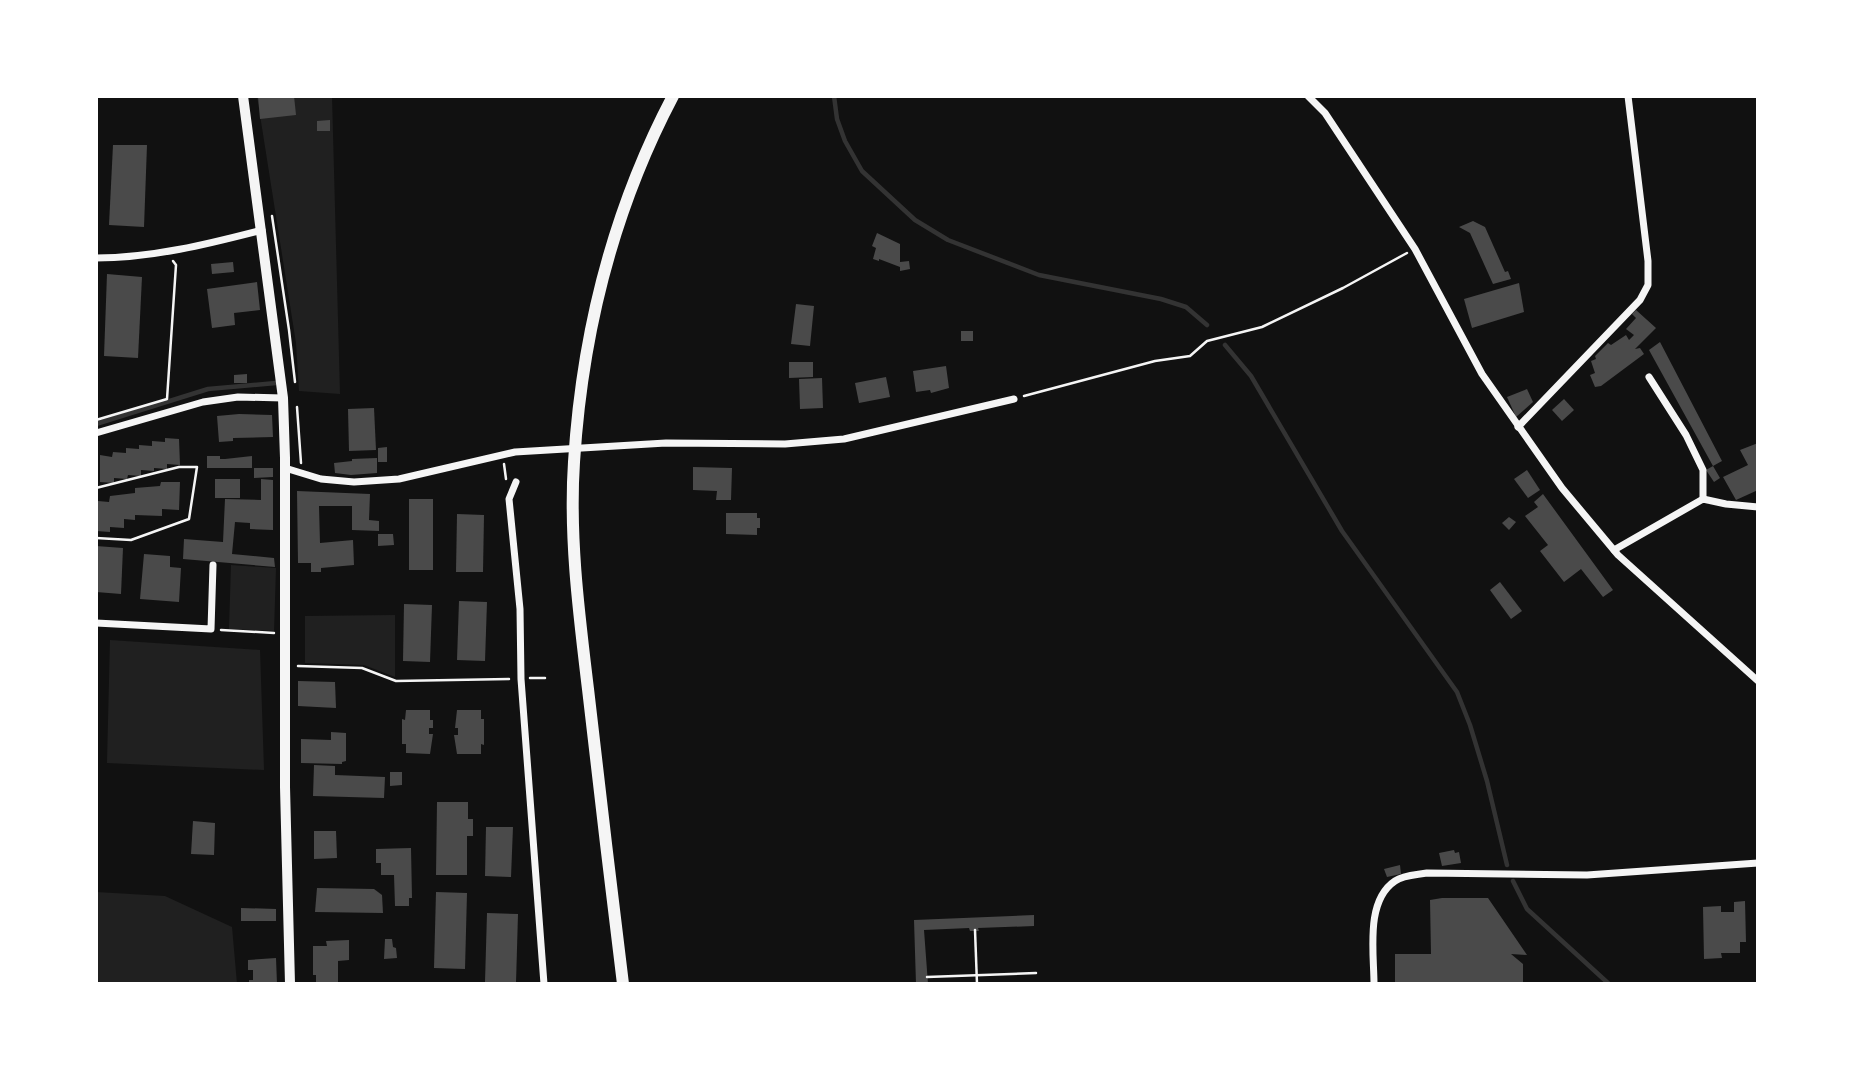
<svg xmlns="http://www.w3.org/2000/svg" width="1854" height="1080" font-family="'Source Sans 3',sans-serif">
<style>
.green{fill:#202020}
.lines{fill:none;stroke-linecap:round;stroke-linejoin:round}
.stream{stroke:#333;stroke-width:4.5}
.building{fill:#4a4a4a}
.path{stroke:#f5f5f5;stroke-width:2.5}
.minor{stroke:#f5f5f5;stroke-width:7}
.tertiary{stroke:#f5f5f5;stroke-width:10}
.trunk{stroke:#f5f5f5;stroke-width:12}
</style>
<rect width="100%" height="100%" fill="#111"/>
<g class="green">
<path d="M 257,96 L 332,96 L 340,394 L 299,391 L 296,343 Z"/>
<path d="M 231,565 L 276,568 L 274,631 L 229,629 Z"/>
<path d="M 395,615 L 395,677 L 364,665 L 305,663 L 305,616 Z"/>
<path d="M 110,640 L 260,650 L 264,770 L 107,763 Z"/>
<path d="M 96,892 L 165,896 L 232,927 L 237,984 L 96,984 Z"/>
</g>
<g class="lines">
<g class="stream">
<path d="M 834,96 L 837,119 L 845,141 L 862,171 L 915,220 L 948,240 L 1039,275 L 1161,299 L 1186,307 L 1207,325"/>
<path d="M 1225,345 L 1251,376 L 1342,531 L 1457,692 L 1470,725 L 1487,781 L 1507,865"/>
<path d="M 96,424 L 208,389 L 276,383"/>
<path d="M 1513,881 L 1527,909 L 1609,984"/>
</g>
</g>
<g class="building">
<path d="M 258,96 L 294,96 L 296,115 L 260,119 Z"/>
<path d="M 330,120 L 330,131 L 317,131 L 317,121 Z"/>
<path d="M 113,145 L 147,145 L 144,227 L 109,225 Z"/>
<path d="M 1473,221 L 1485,227 L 1505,272 L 1508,271 L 1511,279 L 1493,284 L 1470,233 L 1459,227 Z"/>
<path d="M 877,233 L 900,244 L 900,262 L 909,261 L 910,269 L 900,271 L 900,267 L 879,259 L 879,261 L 873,259 L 876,248 L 872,246 Z"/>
<path d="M 233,262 L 234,272 L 212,274 L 211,264 Z"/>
<path d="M 107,274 L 142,277 L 138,358 L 104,356 Z"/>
<path d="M 257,282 L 260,310 L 234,313 L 235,325 L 212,328 L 207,289 Z"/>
<path d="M 1519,283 L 1524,312 L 1472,328 L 1464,299 Z"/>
<path d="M 796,304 L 814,306 L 810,346 L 791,344 Z"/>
<path d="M 1636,310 L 1656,328 L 1635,349 L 1640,348 L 1644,354 L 1601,386 L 1595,387 L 1590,375 L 1595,373 L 1591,361 L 1596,359 L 1595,356 L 1608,343 L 1611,345 L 1626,335 L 1629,340 L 1634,335 L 1626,329 L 1636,318 L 1632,314 Z"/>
<rect x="961" y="331" width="12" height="10"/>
<path d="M 1660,342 L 1722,461 L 1713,466 L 1720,478 L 1714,482 L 1706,470 L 1713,466 L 1649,350 Z"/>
<path d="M 789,362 L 813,362 L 813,377 L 789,378 Z"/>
<path d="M 946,366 L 949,388 L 931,393 L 930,390 L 916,392 L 913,371 Z"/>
<path d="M 247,374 L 247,383 L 234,383 L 234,375 Z"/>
<path d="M 886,377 L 890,397 L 859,403 L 855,383 Z"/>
<path d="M 822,378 L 823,408 L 800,409 L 799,379 Z"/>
<path d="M 1527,389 L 1533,402 L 1516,417 L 1507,397 Z"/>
<path d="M 1564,399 L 1574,410 L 1562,421 L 1552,410 Z"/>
<path d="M 374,408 L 376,450 L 349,451 L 348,409 Z"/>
<path d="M 239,414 L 272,415 L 273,437 L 233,438 L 233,441 L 219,442 L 217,416 Z"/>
<path d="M 165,438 L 179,439 L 180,465 L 167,464 L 167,469 L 154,468 L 154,471 L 141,470 L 141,476 L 128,475 L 127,479 L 114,478 L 114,483 L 100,482 L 100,455 L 112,457 L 113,452 L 126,453 L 126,448 L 139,449 L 139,445 L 152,446 L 152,441 L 165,442 Z"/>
<path d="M 1758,443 L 1758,490 L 1736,500 L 1723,477 L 1748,465 L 1740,450 Z"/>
<path d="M 387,447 L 387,462 L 378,462 L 378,448 Z"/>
<path d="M 207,456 L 220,456 L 220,459 L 225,459 L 252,456 L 252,468 L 207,468 Z"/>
<path d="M 377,458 L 377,473 L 351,475 L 335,473 L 334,463 L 352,461 L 352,459 Z"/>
<path d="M 693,467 L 732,468 L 731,500 L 716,500 L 717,491 L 693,490 Z"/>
<path d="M 254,468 L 273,468 L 273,477 L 254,478 Z"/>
<path d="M 1527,470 L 1540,490 L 1528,498 L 1514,479 Z"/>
<rect x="215" y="479" width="25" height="19"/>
<path d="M 261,479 L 273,480 L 273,530 L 250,529 L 250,523 L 235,522 L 232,554 L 274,558 L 275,567 L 183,559 L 184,539 L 223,542 L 225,499 L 261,500 Z"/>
<path d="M 161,482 L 180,482 L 179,510 L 162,509 L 162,516 L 135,515 L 135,520 L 124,519 L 124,528 L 110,527 L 110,532 L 96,531 L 98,501 L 109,502 L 110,496 L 135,493 L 135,488 L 160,486 Z"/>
<path d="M 297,491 L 370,494 L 369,520 L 379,521 L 379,531 L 352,530 L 352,506 L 319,506 L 320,543 L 353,540 L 354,565 L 321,568 L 321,572 L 311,572 L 311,563 L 298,563 Z"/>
<path d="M 1543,494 L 1613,590 L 1603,597 L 1581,569 L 1564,582 L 1540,551 L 1548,545 L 1525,516 L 1538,507 L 1534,502 Z"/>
<rect x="409" y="499" width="24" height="71"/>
<path d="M 726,513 L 757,513 L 757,518 L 760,518 L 760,528 L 757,528 L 757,535 L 726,534 Z"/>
<path d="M 457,514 L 484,515 L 483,572 L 456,572 Z"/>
<path d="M 1509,517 L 1516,522 L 1509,530 L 1502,523 Z"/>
<path d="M 378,534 L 393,534 L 394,545 L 378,546 Z"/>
<path d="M 96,546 L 123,548 L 121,594 L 96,592 Z"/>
<path d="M 144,554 L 170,556 L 170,567 L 181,568 L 179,602 L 140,599 Z"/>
<path d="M 1500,582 L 1522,611 L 1511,619 L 1490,590 Z"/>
<path d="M 459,601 L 487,602 L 485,661 L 457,660 Z"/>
<path d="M 404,604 L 432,605 L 430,662 L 403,661 Z"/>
<path d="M 298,681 L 335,682 L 336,708 L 298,706 Z"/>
<path d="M 406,710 L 430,710 L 430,720 L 433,720 L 433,728 L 429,728 L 429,734 L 433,734 L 430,754 L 406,753 L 406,744 L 402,744 L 402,719 L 405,720 Z"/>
<path d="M 457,710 L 481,710 L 481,719 L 484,719 L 484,745 L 481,744 L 481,754 L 457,754 L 454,735 L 458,735 L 458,728 L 455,728 Z"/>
<path d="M 331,732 L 346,733 L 346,761 L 342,762 L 342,764 L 301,763 L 301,739 L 331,740 Z"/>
<path d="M 314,765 L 335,766 L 335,775 L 385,777 L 384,798 L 313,796 Z"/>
<path d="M 390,772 L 402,772 L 402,785 L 390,786 Z"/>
<path d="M 437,802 L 468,802 L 468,819 L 473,819 L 473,836 L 467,836 L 467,875 L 436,875 Z"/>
<path d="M 193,821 L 215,823 L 214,855 L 191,854 Z"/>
<path d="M 486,827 L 513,827 L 511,877 L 485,876 Z"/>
<path d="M 314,831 L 336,831 L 337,858 L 314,859 Z"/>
<path d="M 411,848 L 412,898 L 409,898 L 409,906 L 395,906 L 394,875 L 381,875 L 381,863 L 376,863 L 376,849 Z"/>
<path d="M 1454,850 L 1455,853 L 1459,852 L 1461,863 L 1442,866 L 1439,853 Z"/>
<path d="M 1400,865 L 1401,874 L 1387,877 L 1384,869 Z"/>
<path d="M 317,888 L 374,889 L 382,895 L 383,913 L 315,912 Z"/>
<path d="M 436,892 L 467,893 L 465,969 L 434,968 Z"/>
<path d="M 1442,898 L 1488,898 L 1527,955 L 1511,954 L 1523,964 L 1523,984 L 1395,984 L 1395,954 L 1431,954 L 1430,900 Z"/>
<path d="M 1745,901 L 1746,942 L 1740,942 L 1740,953 L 1721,953 L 1722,958 L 1704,959 L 1703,907 L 1721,906 L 1721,912 L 1734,912 L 1734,902 Z"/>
<path d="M 241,908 L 276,909 L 276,921 L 241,921 Z"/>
<path d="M 487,913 L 518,914 L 516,983 L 485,982 Z"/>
<path d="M 1034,915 L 1034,926 L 978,928 L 979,931 L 970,931 L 969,928 L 924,930 L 928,984 L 916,984 L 914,920 Z"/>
<path d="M 385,939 L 392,939 L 393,947 L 396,948 L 397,958 L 384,959 Z"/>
<path d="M 349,940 L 349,960 L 338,961 L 338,984 L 316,984 L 316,975 L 313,975 L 313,946 L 327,946 L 326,941 Z"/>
<path d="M 276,958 L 277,984 L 249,984 L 249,980 L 253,980 L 253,970 L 248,970 L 248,960 Z"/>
</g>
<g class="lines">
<g class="path">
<path d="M 272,216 L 289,330 L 295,382"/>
<path d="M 1024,396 L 1155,361 L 1190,356 L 1207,341 L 1262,327 L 1343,288 L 1407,253"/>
<path d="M 297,407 L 301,463"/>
<path d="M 96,420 L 167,399 L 176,265 L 173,261"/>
<path d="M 504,464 L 506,479"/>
<path d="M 96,488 L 179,467 L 197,467 L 189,519 L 131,540 L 96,538"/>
<path d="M 221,630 L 274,633"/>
<path d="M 298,666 L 362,668 L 396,681 L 509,679"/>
<path d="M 530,678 L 545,678"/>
<path d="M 975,930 L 977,984"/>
<path d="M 927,977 L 1036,973"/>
</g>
<g class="minor">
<path d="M 1308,96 L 1325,113 L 1415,249 L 1482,374 L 1562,488 L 1618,555 L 1758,681"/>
<path d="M 96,258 C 152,258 208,244 262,230"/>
<path d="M 1649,377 L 1686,435 L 1703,470 L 1703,499"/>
<path d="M 1518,427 L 1640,300 L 1648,285 L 1648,261 L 1628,96"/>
<path d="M 96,433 L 203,402 L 238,397 L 283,398"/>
<path d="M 285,468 L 321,479 L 354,482 L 399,479 L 515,452 L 666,443 L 785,444 L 844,439 L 1014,399"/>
<path d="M 516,482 L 509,499 L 520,609 L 521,679 L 544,984"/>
<path d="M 1614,550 L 1703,499 L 1726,504 L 1758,507"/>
<path d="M 96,623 L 211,629 L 213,565"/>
<path d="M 1374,984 C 1374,953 1365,901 1395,881 C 1404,875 1417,875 1427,873 L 1587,875 L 1758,863"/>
</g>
<path class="tertiary" d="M 243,96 L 283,398 L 285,458 L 285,787 L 290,984"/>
<path class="trunk" d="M 623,984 C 611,886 599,787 588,689 C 579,614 569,537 574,462 C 582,334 613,210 673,96"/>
</g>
<rect width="1854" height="1080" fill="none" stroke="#ffffff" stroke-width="196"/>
</svg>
